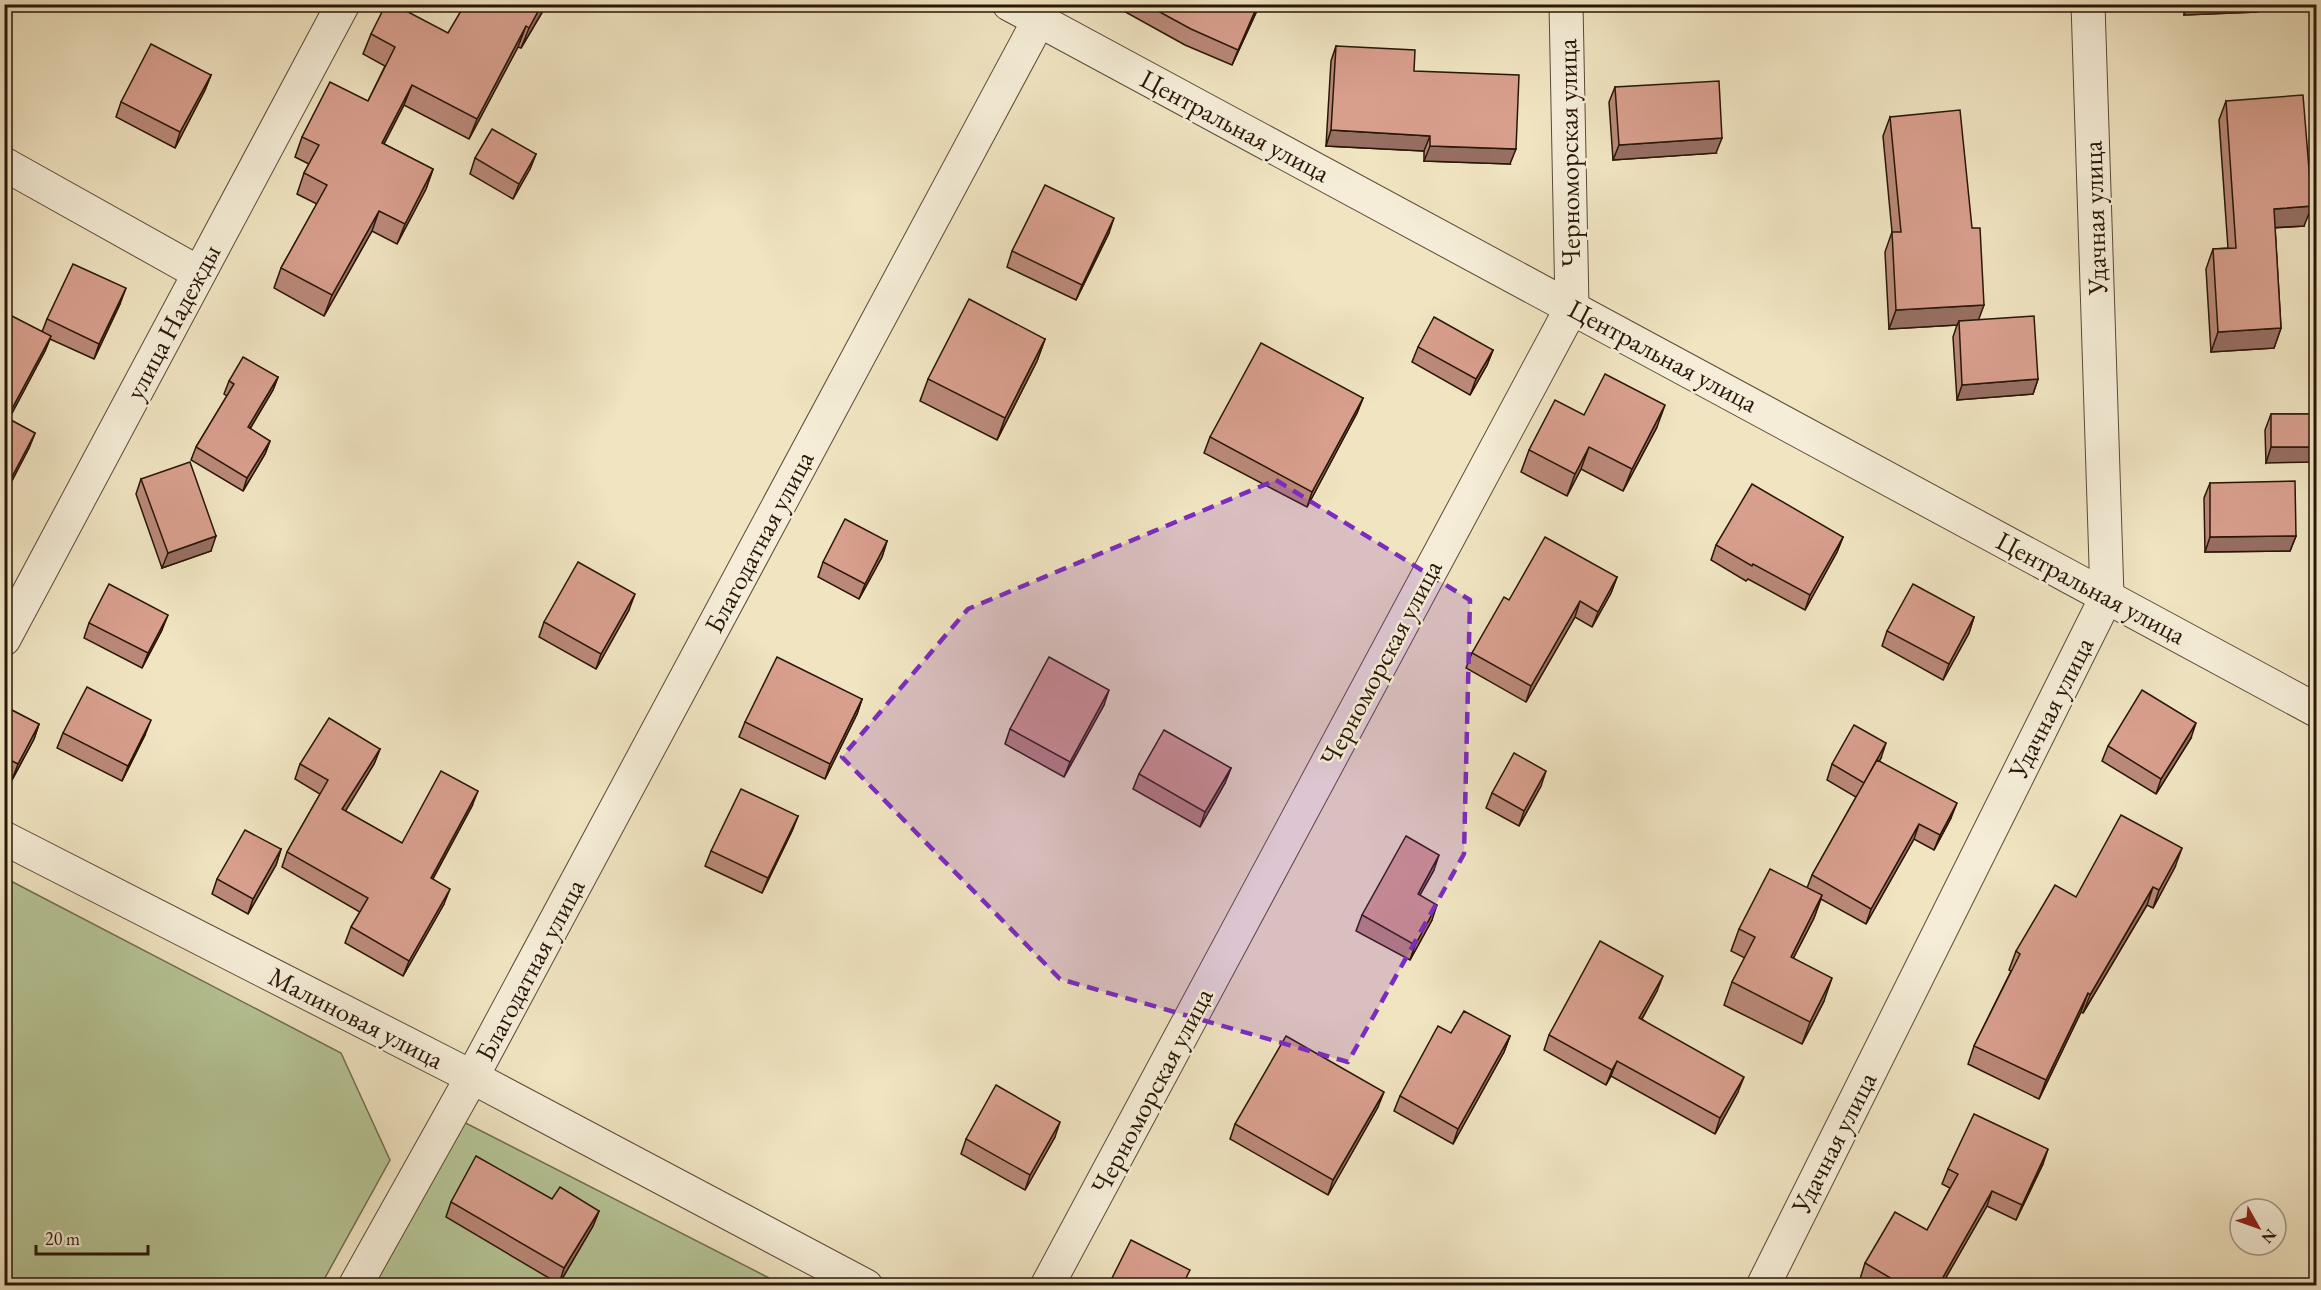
<svg xmlns="http://www.w3.org/2000/svg" width="2321" height="1290" font-family="'EB Garamond',serif">
<style>
.grass{fill:#b6c596;stroke:#706e4f;stroke-width:1.5}
.lines{fill:none;stroke-linecap:round;stroke-linejoin:round}
.minor-casing{stroke:#5b4a36;stroke-width:35}
.minor{stroke:#f5edd7;stroke-width:33}
.wall{fill:#ba8979;stroke:#291608;stroke-width:1.5}
.shaded-wall{fill:#976f63;stroke:#291608;stroke-width:1.5}
.building{fill:#d89f8d;stroke:#291608;stroke-width:1.5}
.marked{fill:#7b2cbf;fill-opacity:0.2;stroke:#7b2cbf;stroke-width:4.5;stroke-dasharray:12 8;stroke-linejoin:round}
.labels{text-anchor:middle;stroke-width:5;stroke-linejoin:round;paint-order:stroke}
.street-label{font-size:27px;fill:#291608;stroke:#f5edd7}
</style>
<rect width="100%" height="100%" fill="#f0e4c1"/>
<filter id="stains"><feTurbulence type="fractalNoise" baseFrequency=".00333" numOctaves="4"/><feColorMatrix values="0 0 0 0 .2 0 0 0 0 .09 0 0 0 0 .02 0 0 0 .5 -.17"/></filter>
<radialGradient id="worn" r=".72"><stop offset=".6" stop-color="#630" stop-opacity="0"/><stop offset="1" stop-color="#630" stop-opacity=".3"/></radialGradient>
<g class="grass">
<path d="M 5,878 L 341,1053 L 390,1160 L 321,1285 L 5,1285 Z"/>
<path d="M 444,1112 L 783,1285 L 360,1286 Z"/>
</g>
<g class="lines">
<g class="minor-casing">
<g id="minor">
<path d="M 1009,4 L 2316,710"/>
<path d="M 4,164 L 199,273"/>
<path d="M 4,639 L 343,4"/>
<path d="M 4,838 L 472,1077 L 866,1286"/>
<path d="M 355,1286 L 472,1077 L 1039,20 L 1039,4"/>
<path d="M 1047,1286 L 1572,307 L 1566,4"/>
<path d="M 1763,1286 L 2107,596 L 2088,4"/>
</g>
</g>
<use href="#minor" class="minor"/>
</g>
<g class="wall">
<path d="M 547,4 L 521,48 L 518,47 L 469,139 L 404,105 L 384,144 L 433,169 L 426,189 L 397,244 L 372,231 L 324,316 L 274,288 L 281,268 L 317,204 L 297,194 L 304,173 L 309,164 L 295,157 L 302,137 L 368,101 L 385,66 L 363,54 L 371,34 L 448,33 Z"/>
<path d="M 1111,4 L 1260,4 L 1232,65 L 1185,45 Z"/>
<path d="M 2184,4 L 2260,4 L 2257,12 L 2184,15 Z"/>
<path d="M 1336,46 L 1414,71 L 1510,164 L 1424,161 L 1424,151 L 1326,146 L 1331,61 Z"/>
<path d="M 211,75 L 205,90 L 175,148 L 116,117 L 121,102 Z"/>
<path d="M 1615,87 L 1716,153 L 1613,160 L 1609,102 Z"/>
<path d="M 2226,101 L 2304,226 L 2275,228 L 2281,328 L 2274,348 L 2211,352 L 2206,269 L 2213,249 L 2228,248 L 2219,120 Z"/>
<path d="M 1890,117 L 1978,320 L 2038,379 L 2033,394 L 1957,400 L 1953,337 L 1957,325 L 1889,329 L 1885,252 L 1892,232 L 1883,136 Z"/>
<path d="M 536,154 L 530,169 L 513,199 L 470,174 L 475,158 Z"/>
<path d="M 1109,233 L 1076,300 L 1007,267 L 1012,251 Z"/>
<path d="M 120,304 L 94,359 L 50,339 L 45,351 L 9,419 L 35,433 L 29,448 L 4,496 L 4,312 L 42,332 L 47,319 Z"/>
<path d="M 1045,339 L 1037,361 L 997,440 L 920,401 L 928,379 Z"/>
<path d="M 1418,347 L 1493,350 L 1487,365 L 1470,395 L 1412,362 Z"/>
<path d="M 278,377 L 273,390 L 250,429 L 270,441 L 265,454 L 243,491 L 191,460 L 196,447 L 227,396 L 224,394 L 229,381 Z"/>
<path d="M 1363,398 L 1357,413 L 1307,507 L 1204,453 L 1210,437 Z"/>
<path d="M 2271,414 L 2316,414 L 2266,463 L 2265,430 Z"/>
<path d="M 1584,415 L 1657,427 L 1623,491 L 1581,469 L 1567,496 L 1521,472 L 1529,450 Z"/>
<path d="M 141,479 L 211,551 L 162,568 L 136,494 Z"/>
<path d="M 2210,483 L 2296,536 L 2290,551 L 2205,552 L 2204,498 Z"/>
<path d="M 1843,537 L 1837,552 L 1805,610 L 1748,579 L 1746,581 L 1711,560 L 1716,545 Z"/>
<path d="M 887,541 L 882,557 L 859,599 L 818,577 L 823,562 Z"/>
<path d="M 1617,577 L 1611,593 L 1592,627 L 1575,617 L 1526,702 L 1466,668 L 1472,653 L 1509,600 Z"/>
<path d="M 629,610 L 596,669 L 539,637 L 544,622 Z"/>
<path d="M 1974,617 L 1969,633 L 1943,680 L 1882,646 L 1887,631 Z"/>
<path d="M 89,623 L 162,630 L 142,668 L 84,638 Z"/>
<path d="M 862,699 L 857,714 L 825,779 L 739,737 L 745,722 Z"/>
<path d="M 1104,705 L 1064,777 L 1005,744 L 1010,729 Z"/>
<path d="M 4,706 L 39,724 L 34,739 L 12,780 L 4,775 Z"/>
<path d="M 63,733 L 145,735 L 122,781 L 57,748 Z"/>
<path d="M 2191,738 L 2156,794 L 2102,761 L 2108,746 Z"/>
<path d="M 380,749 L 374,764 L 345,811 L 402,843 L 472,806 L 433,879 L 444,904 L 403,976 L 345,943 L 351,927 L 360,912 L 282,867 L 287,852 L 320,794 L 295,779 L 300,764 Z"/>
<path d="M 1881,758 L 1879,761 L 1951,818 L 1934,850 L 1914,839 L 1866,924 L 1821,899 L 1814,918 L 1793,959 L 1824,1001 L 1802,1044 L 1724,1005 L 1732,982 L 1745,958 L 1731,951 L 1739,929 L 1807,888 L 1812,875 L 1856,797 L 1827,780 L 1832,764 Z"/>
<path d="M 1231,768 L 1225,783 L 1200,827 L 1133,789 L 1139,774 Z"/>
<path d="M 1541,786 L 1519,826 L 1486,808 L 1492,793 Z"/>
<path d="M 798,816 L 792,831 L 762,893 L 705,866 L 711,851 Z"/>
<path d="M 281,849 L 276,865 L 248,914 L 212,894 L 217,879 Z"/>
<path d="M 2175,867 L 2153,908 L 2147,905 L 2083,1013 L 2081,1012 L 2039,1099 L 1968,1064 L 1974,1046 L 2011,971 L 2009,970 L 2016,951 Z"/>
<path d="M 1434,870 L 1420,895 L 1432,920 L 1410,960 L 1356,931 L 1362,915 Z"/>
<path d="M 1657,991 L 1642,1019 L 1738,1092 L 1715,1134 L 1611,1076 L 1606,1085 L 1544,1050 L 1549,1035 Z"/>
<path d="M 1451,1033 L 1510,1036 L 1504,1052 L 1453,1144 L 1394,1111 L 1400,1096 Z"/>
<path d="M 1378,1107 L 1328,1195 L 1230,1139 L 1235,1124 Z"/>
<path d="M 1055,1137 L 1025,1190 L 961,1154 L 966,1139 Z"/>
<path d="M 2043,1164 L 2016,1220 L 1987,1206 L 1941,1286 L 1872,1286 L 1860,1279 L 1865,1263 L 1927,1230 L 1950,1188 L 1942,1184 L 1948,1169 Z"/>
<path d="M 552,1199 L 599,1211 L 593,1226 L 559,1284 L 446,1217 L 451,1202 Z"/>
</g>
<g class="shaded-wall">
<path d="M 542,4 L 547,4 L 521,48 L 529,28 Z"/>
<path d="M 1258,4 L 1260,4 L 1232,65 L 1238,50 Z"/>
<path d="M 2188,4 L 2260,4 L 2257,12 L 2184,15 Z"/>
<path d="M 526,26 L 518,47 L 469,139 L 477,119 Z"/>
<path d="M 211,75 L 205,90 L 175,148 L 180,132 Z"/>
<path d="M 412,85 L 404,105 L 374,163 L 382,143 Z"/>
<path d="M 1331,130 L 1430,136 L 1424,151 L 1326,146 Z"/>
<path d="M 1722,138 L 1716,153 L 1613,160 L 1619,145 Z"/>
<path d="M 1430,146 L 1516,149 L 1510,164 L 1424,161 Z"/>
<path d="M 536,154 L 530,169 L 513,199 L 519,184 Z"/>
<path d="M 433,169 L 426,189 L 397,244 L 405,224 Z"/>
<path d="M 2312,206 L 2304,226 L 2267,228 L 2274,209 Z"/>
<path d="M 379,211 L 372,231 L 324,316 L 332,295 Z"/>
<path d="M 1114,218 L 1109,233 L 1076,300 L 1082,285 Z"/>
<path d="M 126,288 L 120,304 L 94,359 L 99,344 Z"/>
<path d="M 1984,305 L 1977,324 L 1959,321 L 1957,325 L 1889,329 L 1896,310 Z"/>
<path d="M 2281,328 L 2274,348 L 2211,352 L 2218,332 Z"/>
<path d="M 51,336 L 45,351 L 4,428 L 7,418 Z"/>
<path d="M 1045,339 L 1037,361 L 997,440 L 1005,418 Z"/>
<path d="M 1493,350 L 1487,365 L 1470,395 L 1476,379 Z"/>
<path d="M 278,377 L 273,390 L 243,440 L 248,427 Z"/>
<path d="M 2038,379 L 2033,394 L 1957,400 L 1962,385 Z"/>
<path d="M 1363,398 L 1357,413 L 1307,507 L 1312,492 Z"/>
<path d="M 1665,405 L 1657,427 L 1623,491 L 1632,469 Z"/>
<path d="M 35,433 L 29,448 L 4,496 L 4,492 Z"/>
<path d="M 270,441 L 265,454 L 243,491 L 247,478 Z"/>
<path d="M 1589,447 L 1581,469 L 1567,496 L 1575,474 Z"/>
<path d="M 2271,447 L 2316,447 L 2316,462 L 2266,463 Z"/>
<path d="M 216,536 L 211,551 L 162,568 L 168,553 Z"/>
<path d="M 2296,536 L 2290,551 L 2205,552 L 2210,537 Z"/>
<path d="M 1843,537 L 1837,552 L 1805,610 L 1810,595 Z"/>
<path d="M 887,541 L 882,557 L 859,599 L 865,584 Z"/>
<path d="M 1617,577 L 1611,593 L 1592,627 L 1598,612 Z"/>
<path d="M 635,594 L 629,610 L 596,669 L 601,654 Z"/>
<path d="M 1580,601 L 1575,617 L 1526,702 L 1531,686 Z"/>
<path d="M 168,615 L 162,630 L 142,668 L 148,653 Z"/>
<path d="M 1974,617 L 1969,633 L 1943,680 L 1949,664 Z"/>
<path d="M 1109,690 L 1104,705 L 1064,777 L 1070,762 Z"/>
<path d="M 862,699 L 857,714 L 825,779 L 830,764 Z"/>
<path d="M 151,720 L 145,735 L 122,781 L 128,766 Z"/>
<path d="M 2196,723 L 2191,738 L 2156,794 L 2161,779 Z"/>
<path d="M 39,724 L 34,739 L 12,780 L 18,764 Z"/>
<path d="M 1886,743 L 1881,758 L 1859,798 L 1864,783 Z"/>
<path d="M 380,749 L 374,764 L 337,825 L 342,809 Z"/>
<path d="M 1231,768 L 1225,783 L 1200,827 L 1205,812 Z"/>
<path d="M 1546,771 L 1541,786 L 1519,826 L 1524,811 Z"/>
<path d="M 478,791 L 472,806 L 425,893 L 431,878 Z"/>
<path d="M 1957,803 L 1951,818 L 1934,850 L 1940,835 Z"/>
<path d="M 798,816 L 792,831 L 762,893 L 768,878 Z"/>
<path d="M 1919,824 L 1914,839 L 1866,924 L 1871,909 Z"/>
<path d="M 2182,848 L 2175,867 L 2153,908 L 2159,890 Z"/>
<path d="M 281,849 L 276,865 L 248,914 L 253,899 Z"/>
<path d="M 1439,855 L 1434,870 L 1412,909 L 1418,894 Z"/>
<path d="M 2153,887 L 2147,905 L 2083,1013 L 2090,995 Z"/>
<path d="M 450,889 L 444,904 L 403,976 L 409,961 Z"/>
<path d="M 1822,895 L 1814,918 L 1782,980 L 1791,957 Z"/>
<path d="M 1437,905 L 1432,920 L 1410,960 L 1415,945 Z"/>
<path d="M 1663,976 L 1657,991 L 1634,1033 L 1639,1018 Z"/>
<path d="M 1832,978 L 1824,1001 L 1802,1044 L 1810,1022 Z"/>
<path d="M 2088,993 L 2081,1012 L 2039,1099 L 2046,1080 Z"/>
<path d="M 1510,1036 L 1504,1052 L 1453,1144 L 1458,1129 Z"/>
<path d="M 1617,1061 L 1611,1076 L 1606,1085 L 1612,1070 Z"/>
<path d="M 1744,1077 L 1738,1092 L 1715,1134 L 1720,1118 Z"/>
<path d="M 1384,1092 L 1378,1107 L 1328,1195 L 1333,1180 Z"/>
<path d="M 1060,1122 L 1055,1137 L 1025,1190 L 1030,1175 Z"/>
<path d="M 2048,1149 L 2043,1164 L 2016,1220 L 2022,1205 Z"/>
<path d="M 1992,1191 L 1987,1206 L 1941,1286 L 1938,1286 Z"/>
<path d="M 599,1211 L 593,1226 L 559,1284 L 564,1268 Z"/>
</g>
<g class="building">
<path d="M 386,4 L 393,4 L 448,33 L 465,4 L 542,4 L 529,28 L 526,26 L 477,119 L 412,85 L 382,143 L 433,169 L 405,224 L 379,211 L 332,295 L 281,268 L 327,185 L 304,173 L 319,145 L 302,137 L 330,82 L 368,101 L 395,47 L 371,34 Z"/>
<path d="M 1145,4 L 1258,4 L 1238,50 L 1191,29 Z"/>
<path d="M 151,44 L 211,75 L 180,132 L 121,102 Z"/>
<path d="M 1336,46 L 1415,50 L 1414,71 L 1519,75 L 1516,149 L 1430,146 L 1430,136 L 1331,130 Z"/>
<path d="M 1719,81 L 1722,138 L 1619,145 L 1615,87 Z"/>
<path d="M 2303,95 L 2312,206 L 2274,209 L 2281,328 L 2218,332 L 2213,249 L 2236,248 L 2226,101 Z"/>
<path d="M 1960,110 L 1972,228 L 1980,228 L 1984,305 L 1896,310 L 1892,232 L 1901,232 L 1890,117 Z"/>
<path d="M 492,129 L 536,154 L 519,184 L 475,158 Z"/>
<path d="M 1045,185 L 1114,218 L 1082,285 L 1012,251 Z"/>
<path d="M 73,264 L 126,288 L 99,344 L 47,319 Z"/>
<path d="M 969,299 L 1045,339 L 1005,418 L 928,379 Z"/>
<path d="M 4,312 L 51,336 L 7,418 L 35,433 L 4,492 Z"/>
<path d="M 2034,316 L 2038,379 L 1962,385 L 1959,321 Z"/>
<path d="M 1434,317 L 1493,350 L 1476,379 L 1418,347 Z"/>
<path d="M 1261,343 L 1363,398 L 1312,492 L 1210,437 Z"/>
<path d="M 243,357 L 278,377 L 248,427 L 270,441 L 247,478 L 196,447 L 234,384 L 229,381 Z"/>
<path d="M 1605,374 L 1665,405 L 1632,469 L 1589,447 L 1575,474 L 1529,450 L 1555,400 L 1584,415 Z"/>
<rect x="2271" y="414" width="45" height="33"/>
<path d="M 190,462 L 216,536 L 168,553 L 141,479 Z"/>
<path d="M 2295,481 L 2296,536 L 2210,537 L 2210,483 Z"/>
<path d="M 1752,484 L 1843,537 L 1810,595 L 1753,564 L 1752,566 L 1716,545 Z"/>
<path d="M 845,519 L 887,541 L 865,584 L 823,562 Z"/>
<path d="M 1545,537 L 1617,577 L 1598,612 L 1580,601 L 1531,686 L 1472,653 L 1504,597 L 1509,600 Z"/>
<path d="M 578,562 L 635,594 L 601,654 L 544,622 Z"/>
<path d="M 109,584 L 168,615 L 148,653 L 89,623 Z"/>
<path d="M 1913,584 L 1974,617 L 1949,664 L 1887,631 Z"/>
<path d="M 777,657 L 862,699 L 830,764 L 745,722 Z"/>
<path d="M 1049,657 L 1109,690 L 1070,762 L 1010,729 Z"/>
<path d="M 87,687 L 151,720 L 128,766 L 63,733 Z"/>
<path d="M 2142,690 L 2196,723 L 2161,779 L 2108,746 Z"/>
<path d="M 4,706 L 39,724 L 18,764 L 4,757 Z"/>
<path d="M 329,718 L 380,749 L 342,809 L 402,843 L 441,771 L 478,791 L 431,878 L 450,889 L 409,961 L 351,927 L 368,898 L 287,852 L 328,780 L 300,764 Z"/>
<path d="M 1854,725 L 1886,743 L 1864,783 L 1832,764 Z"/>
<path d="M 1164,730 L 1231,768 L 1205,812 L 1139,774 Z"/>
<path d="M 1514,753 L 1546,771 L 1524,811 L 1492,793 Z"/>
<path d="M 1877,760 L 1957,803 L 1940,835 L 1919,824 L 1871,909 L 1812,875 Z"/>
<path d="M 741,789 L 798,816 L 768,878 L 711,851 Z"/>
<path d="M 2121,815 L 2182,848 L 2159,890 L 2153,887 L 2090,995 L 2088,993 L 2046,1080 L 1974,1046 L 2020,954 L 2016,951 L 2055,885 L 2076,897 Z"/>
<path d="M 245,830 L 281,849 L 253,899 L 217,879 Z"/>
<path d="M 1406,836 L 1439,855 L 1418,894 L 1437,905 L 1415,945 L 1362,915 Z"/>
<path d="M 1770,869 L 1822,895 L 1791,957 L 1832,978 L 1810,1022 L 1732,982 L 1755,937 L 1739,929 Z"/>
<path d="M 1600,941 L 1663,976 L 1639,1018 L 1744,1077 L 1720,1118 L 1617,1061 L 1612,1070 L 1549,1035 Z"/>
<path d="M 1464,1011 L 1510,1036 L 1458,1129 L 1400,1096 L 1438,1026 L 1451,1033 Z"/>
<path d="M 1286,1036 L 1384,1092 L 1333,1180 L 1235,1124 Z"/>
<path d="M 996,1085 L 1060,1122 L 1030,1175 L 966,1139 Z"/>
<path d="M 1974,1114 L 2048,1149 L 2022,1205 L 1992,1191 L 1938,1286 L 1904,1286 L 1865,1263 L 1895,1212 L 1927,1230 L 1958,1174 L 1948,1169 Z"/>
<path d="M 476,1156 L 552,1199 L 560,1187 L 599,1211 L 564,1268 L 451,1202 Z"/>
<path d="M 1131,1240 L 1190,1270 L 1182,1286 L 1108,1286 Z"/>
</g>
<path class="marked" d="M 1276,480 L 1470,600 L 1464,854 L 1348,1062 L 1060,979 L 842,757 L 968,609 Z"/>
<g class="labels">
<g class="street-label">
<text transform="translate(1235 126) rotate(28)" y="9">Центральная улица</text>
<text transform="translate(1569 153) rotate(-91)" y="9">Черноморская улица</text>
<text transform="translate(2095 218) rotate(-92)" y="9">Удачная улица</text>
<text transform="translate(173 322) rotate(-62)" y="9">улица Надежды</text>
<text transform="translate(1663 356) rotate(28)" y="9">Центральная улица</text>
<text transform="translate(759 542) rotate(-62)" y="9">Благодатная улица</text>
<text transform="translate(2091 588) rotate(28)" y="9">Центральная улица</text>
<text transform="translate(1381 663) rotate(-62)" y="9">Черноморская улица</text>
<text transform="translate(2051 708) rotate(-63)" y="9">Удачная улица</text>
<text transform="translate(530 970) rotate(-62)" y="9">Благодатная улица</text>
<text transform="translate(356 1018) rotate(27)" y="9">Малиновая улица</text>
<text transform="translate(1152 1091) rotate(-62)" y="9">Черноморская улица</text>
<text transform="translate(1834 1143) rotate(-63)" y="9">Удачная улица</text>
</g>
</g>
<rect width="2321" height="1290" fill="none" stroke="#f0e4c1" stroke-width="24"/>
<rect x="6" y="6" width="2309" height="1278" fill="none" stroke="#291608" stroke-width="3"/>
<rect x="12" y="12" width="2297" height="1266" fill="none" stroke="#291608" stroke-width="1.5"/>
<g transform="translate(2258 1227) rotate(130)"><circle r="28" fill="#f5edd7" stroke="#a39784" stroke-width="1.5"/>
<path d="M0-4.5L10 22L0 15L-10 22Z" fill="#8f2418"/>
<text y="-9" font-size="16" font-weight="bold" text-anchor="middle" fill="#291608">N</text>
</g>
<path d="M36 1245v9h112v-9" fill="none" stroke="#291608" stroke-width="3"/>
<text x="45" y="1245" font-size="18" fill="#291608" stroke="#f5edd7" stroke-width="4.5" paint-order="stroke">20 m</text>
<rect width="100%" height="100%" filter="url(#stains)"/>
<rect width="100%" height="100%" fill="url(#worn)"/>
</svg>
